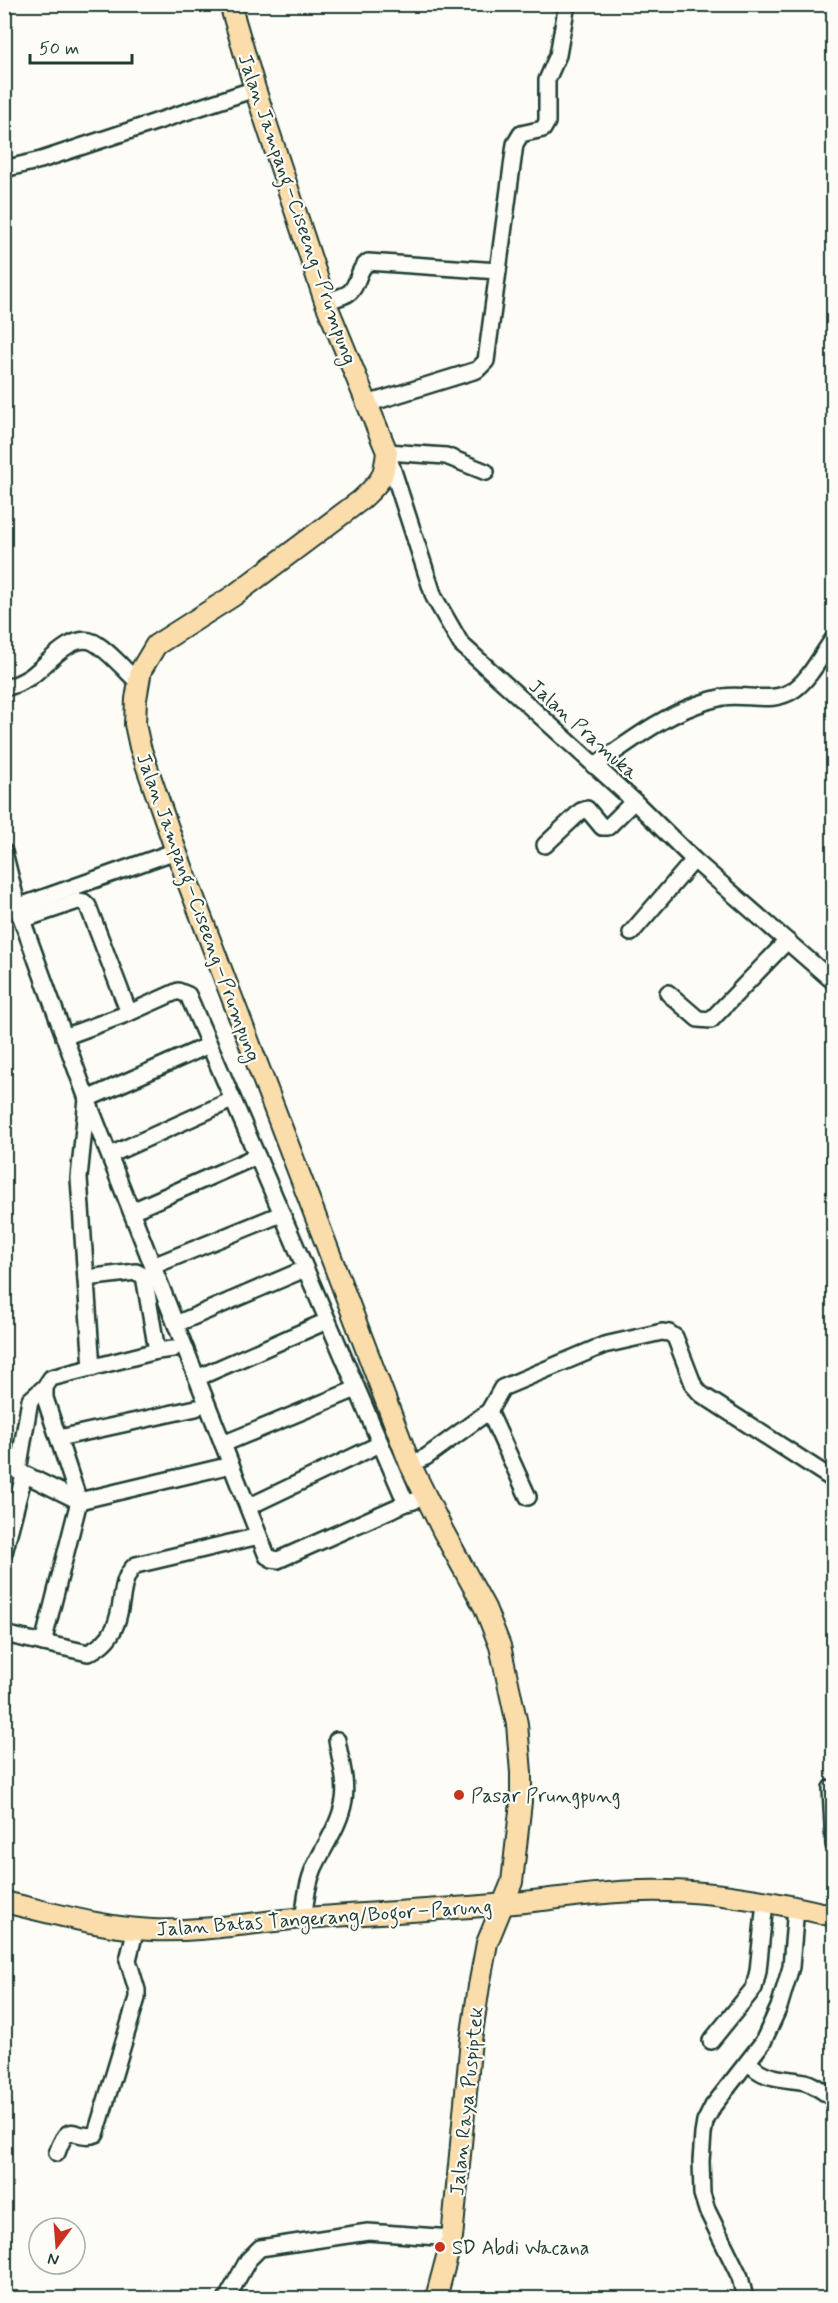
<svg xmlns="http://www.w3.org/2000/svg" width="838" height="2303" font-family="Mynerve,sans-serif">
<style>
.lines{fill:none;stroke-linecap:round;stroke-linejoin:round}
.minor-casing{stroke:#1f3d34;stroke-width:20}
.major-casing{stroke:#1f3d34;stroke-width:24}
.minor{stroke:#fdfcf7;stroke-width:15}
.major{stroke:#fbddab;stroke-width:20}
.poi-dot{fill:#c8321e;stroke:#fdfcf7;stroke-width:2}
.labels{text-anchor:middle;stroke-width:4.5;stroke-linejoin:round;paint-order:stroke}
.street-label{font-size:20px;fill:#1f3d34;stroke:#fdfcf7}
.poi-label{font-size:20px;fill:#1f3d34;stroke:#fdfcf7;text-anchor:start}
</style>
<rect width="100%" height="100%" fill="#fdfcf7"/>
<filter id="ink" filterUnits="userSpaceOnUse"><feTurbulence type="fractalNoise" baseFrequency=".0167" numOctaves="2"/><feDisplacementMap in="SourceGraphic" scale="12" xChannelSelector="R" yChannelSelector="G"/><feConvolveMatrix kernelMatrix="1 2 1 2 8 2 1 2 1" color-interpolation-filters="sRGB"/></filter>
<g filter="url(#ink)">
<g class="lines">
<g class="minor-casing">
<g id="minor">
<path d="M 4,169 L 41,160 L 255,89"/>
<path d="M 498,271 L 515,144 L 521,134 L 543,129 L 547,122 L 547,80 L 558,55 L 567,4"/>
<path d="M 325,301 C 333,299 344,297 350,292 C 359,284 357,270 368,262 L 498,271 L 486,361 L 477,370 L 367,404"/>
<path d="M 486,472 L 446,456 L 387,452 L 434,597 L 461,644 L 634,801 L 694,860 L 834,982"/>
<path d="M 4,688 C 14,686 22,682 30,677 C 45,667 71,632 93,642 C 110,651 125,671 139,683"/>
<path d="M 594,766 C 627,744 658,719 696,705 C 704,702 714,699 723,697 C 746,693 773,705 795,689 C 811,677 822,654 834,638"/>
<path d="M 545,845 L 581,811 L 587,809 L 602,827 L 608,827 L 634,801"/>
<path d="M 4,852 L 20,916"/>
<path d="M 17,907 L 176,851"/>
<path d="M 631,933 L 694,860"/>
<path d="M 668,993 L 698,1019 L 711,1020 L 787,941"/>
<path d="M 129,1013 L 88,906 L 84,902 L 78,901 L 22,920 L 87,1099 L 267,1556 L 272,1559 L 278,1560 L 406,1503"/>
<path d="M 64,1037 L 129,1013 L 178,991 L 188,995 L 406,1503 L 414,1501"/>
<path d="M 110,1155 L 232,1100"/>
<path d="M 132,1211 L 257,1156"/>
<path d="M 153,1266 L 281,1214"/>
<path d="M 86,1278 L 136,1272 L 144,1276 L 157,1351"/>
<path d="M 176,1324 L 305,1269"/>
<path d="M 92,1368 L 79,1178 L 87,1099 L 209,1045"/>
<path d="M 197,1378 L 327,1321"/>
<path d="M 489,1411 L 528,1497"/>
<path d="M 59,1438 L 196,1408"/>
<path d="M 223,1444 L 356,1389"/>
<path d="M 410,1464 L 426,1457 L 489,1411 L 502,1388 L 604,1345 L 662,1332 L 669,1333 L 675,1337 L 694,1386 L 701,1394 L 834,1480"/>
<path d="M 4,1468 L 18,1471 L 79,1501 L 231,1465"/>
<path d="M 18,1471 L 30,1400 L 45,1387"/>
<path d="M 248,1507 L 380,1444"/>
<path d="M 4,1553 L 24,1475"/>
<path d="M 4,1634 L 88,1653 C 135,1631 111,1584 136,1565 L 259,1536"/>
<path d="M 43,1643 L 79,1501 L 45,1398 L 45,1387 L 51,1378 L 157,1351 L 173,1349"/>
<path d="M 831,1788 L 834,1845"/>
<path d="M 304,1918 C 305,1901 307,1884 314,1868 C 324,1846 340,1825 344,1800 C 347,1781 340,1759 337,1740"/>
<path d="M 711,2041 L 754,1988 L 758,1971 L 765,1902"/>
<path d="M 749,2062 C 762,2080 785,2078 805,2082 C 816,2085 825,2093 834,2099"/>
<path d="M 57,2153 C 70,2116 74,2142 96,2134 L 137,1998 L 137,1990 L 128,1960 L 136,1928"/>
<path d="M 227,2298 L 248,2260 L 260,2248 L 368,2232 L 452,2238"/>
<path d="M 745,2298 L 740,2277 L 707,2210 L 702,2194 L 701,2161 L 703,2134 L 705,2122 L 713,2106 L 763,2042 L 779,2007 L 791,1967 L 796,1907"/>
</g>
</g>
<g class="major-casing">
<g id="major">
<path d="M 230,4 L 255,89 L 325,301 L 387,452 C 384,479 381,481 361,500 L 233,596 L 156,645 L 141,670 L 136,699 L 135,724 L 140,747 L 176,851 L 410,1464 L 443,1531 L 485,1608 L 500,1646 L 517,1724 L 521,1773 L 521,1802 L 512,1882 L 487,1943 L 479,1986 L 471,2040 L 452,2238 L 436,2298"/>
<path d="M 4,1902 C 53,1913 102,1928 152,1930 C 203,1932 254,1922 305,1918 C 372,1913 439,1910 505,1904 C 559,1899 614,1889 668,1891 C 723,1892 780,1903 834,1916"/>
</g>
</g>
<use href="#minor" class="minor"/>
<use href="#major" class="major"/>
</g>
</g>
<g class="poi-dot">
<circle cx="459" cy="1795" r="6"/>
<circle cx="440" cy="2247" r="6"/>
</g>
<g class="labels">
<g class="street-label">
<text transform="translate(298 209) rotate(71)" y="7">Jalan Jampang–Ciseeng–Prumpung</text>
<text transform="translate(584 729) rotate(42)" y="7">Jalan Pramuka</text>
<text transform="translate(199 907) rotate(70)" y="7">Jalan Jampang–Ciseeng–Prumpung</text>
<text transform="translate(324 1917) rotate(-4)" y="7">Jalan Batas Tangerang/Bogor–Parung</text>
<text transform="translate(466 2101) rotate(-84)" y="7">Jalan Raya Puspiptek</text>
</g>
<g class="poi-label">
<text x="471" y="1802">Pasar Prungpung</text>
<text x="452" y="2254">SD Abdi Wacana</text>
</g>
</g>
<rect width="838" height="2303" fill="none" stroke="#fdfcf7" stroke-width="24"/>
<rect x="12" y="12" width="814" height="2279" fill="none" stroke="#1f3d34" stroke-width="2" filter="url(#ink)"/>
<g transform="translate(57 2246) rotate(196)"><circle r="28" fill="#fdfcf7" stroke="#a4b0a9" stroke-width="1.5"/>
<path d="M0-4.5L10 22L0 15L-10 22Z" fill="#c8321e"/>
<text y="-9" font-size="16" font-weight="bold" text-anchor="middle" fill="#1f3d34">N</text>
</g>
<path d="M30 54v9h102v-9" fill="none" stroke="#1f3d34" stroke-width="3"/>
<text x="39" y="54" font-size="18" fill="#1f3d34" stroke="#fdfcf7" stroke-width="4.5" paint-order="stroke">50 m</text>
</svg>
